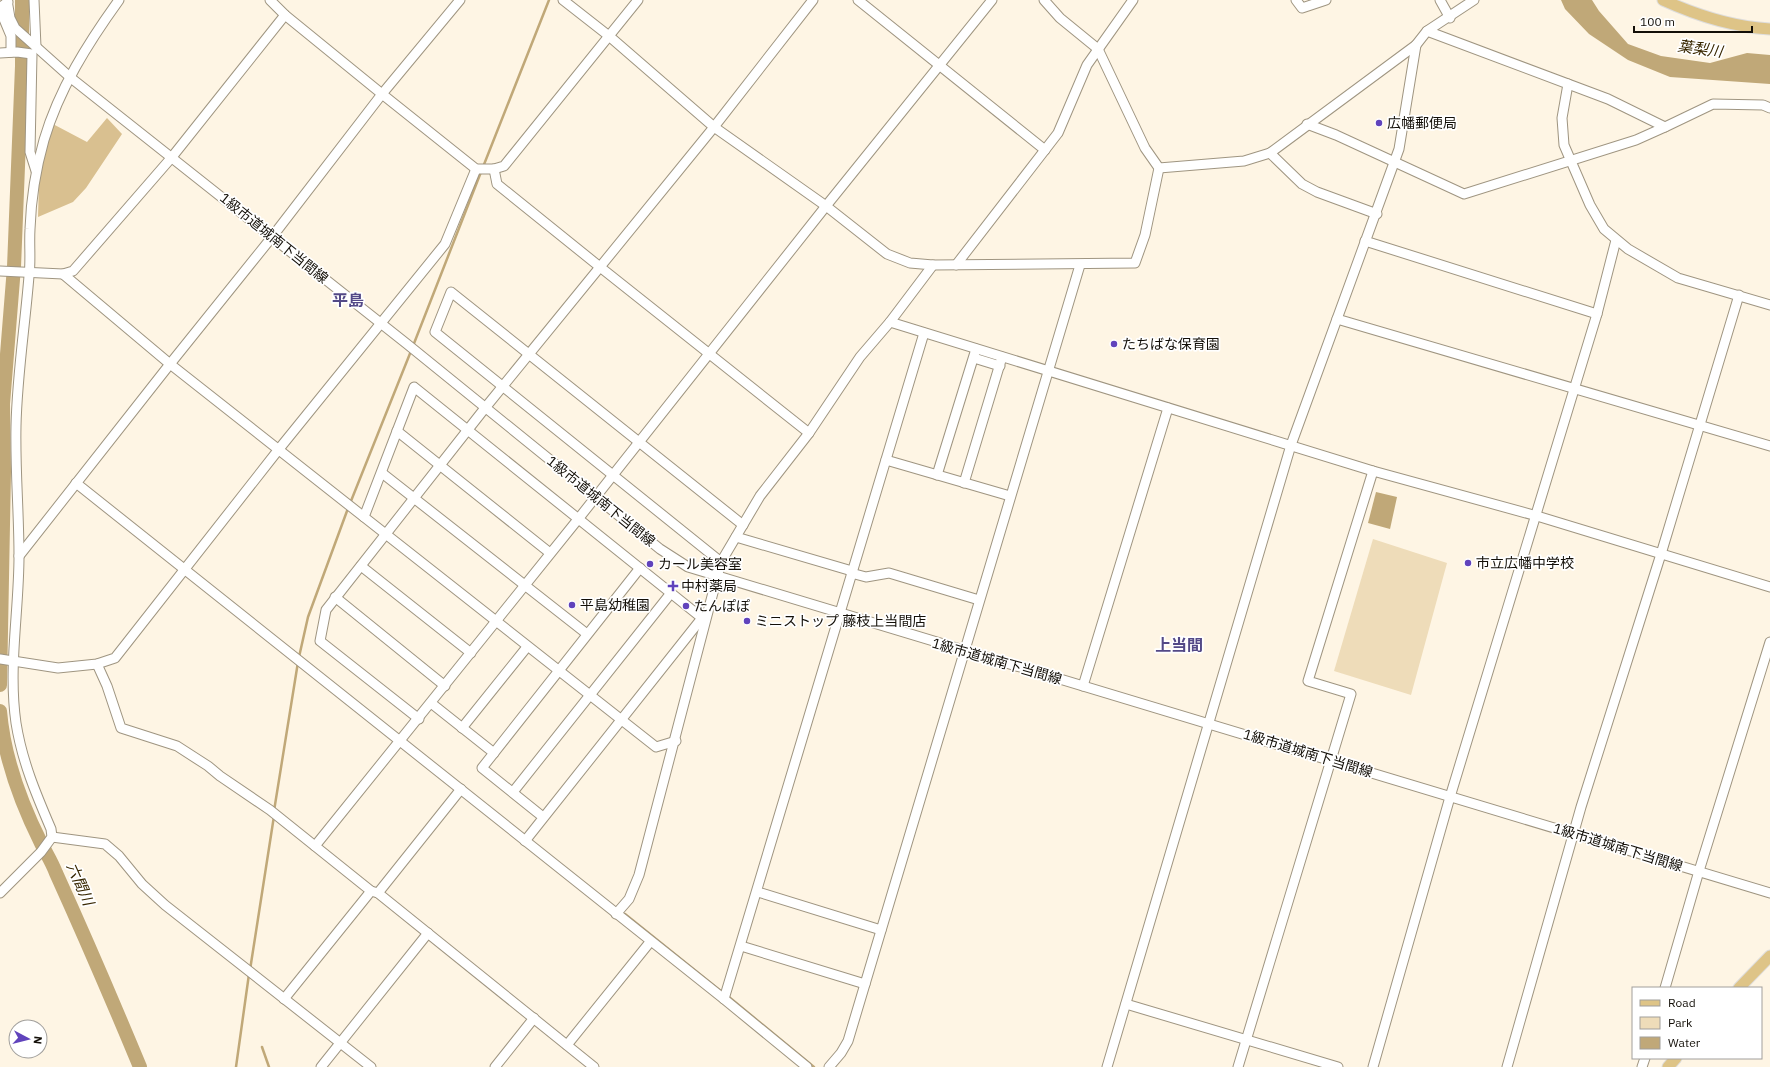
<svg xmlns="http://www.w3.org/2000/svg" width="1770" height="1067" font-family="'IBM Plex Sans','Noto Sans JP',sans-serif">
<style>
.green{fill:#eedcb9}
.forest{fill:#d9c090}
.water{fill:#c0a878}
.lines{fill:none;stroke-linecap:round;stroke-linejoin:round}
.stream{stroke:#c0a878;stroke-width:2.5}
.river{stroke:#c0a878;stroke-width:14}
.minor-casing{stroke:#9f9581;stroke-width:11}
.major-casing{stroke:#dedddc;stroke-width:13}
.minor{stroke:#fff;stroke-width:9}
.major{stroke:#dec487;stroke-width:11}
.poi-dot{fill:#6043bc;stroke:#fff;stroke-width:1.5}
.labels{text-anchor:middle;stroke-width:3.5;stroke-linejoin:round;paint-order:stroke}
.poi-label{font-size:14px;fill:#130f08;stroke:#fff;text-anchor:start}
.street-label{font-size:14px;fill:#130f08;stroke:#fff}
.water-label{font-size:15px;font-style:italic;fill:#382700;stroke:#fff}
.quarter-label{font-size:16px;font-weight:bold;fill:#534987;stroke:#fff}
</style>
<rect width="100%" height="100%" fill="#fef5e4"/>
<path class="green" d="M 1373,539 L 1447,563 L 1411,695 L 1334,671 Z"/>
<path class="forest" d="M 107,118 L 122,134 L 86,188 L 73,202 L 38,217 L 39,181 L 51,123 L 87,142 Z"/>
<g class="water">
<path d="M 1561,0 L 1592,0 L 1599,11 L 1628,44 L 1661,56 L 1710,63 L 1747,53 L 1770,55 L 1770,84 L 1670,77 L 1628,60 L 1589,34 L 1565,9 Z"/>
<path d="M 1376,492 L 1397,497 L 1390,529 L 1368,523 Z"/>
</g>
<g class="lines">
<g class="stream">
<path d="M 483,167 L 549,0"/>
<path d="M 413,346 L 481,172"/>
<path d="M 299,657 L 308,617 L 347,511 L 411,351"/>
<path d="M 274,811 L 298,662"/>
<path d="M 625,914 L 722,992"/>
<path d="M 250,970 L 274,816"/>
<path d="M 729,997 L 814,1067"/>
<path d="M 262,1047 L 269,1067"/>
<path d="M 236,1067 L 249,974"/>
</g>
<g class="river">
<path d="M 0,685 L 4,471 L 3,404 L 14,267 L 22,66 L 22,0"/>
<path d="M 0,711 C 4,758 20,801 41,843 C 46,853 52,862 56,873 C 85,937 113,1002 140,1067"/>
</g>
<g class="minor-casing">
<g id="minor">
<path d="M 7,0 L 10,18 L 15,28 L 71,78 L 407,344 L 660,549 L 688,567 L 1770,893"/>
<path d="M 34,0 L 36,47"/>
<path d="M 270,0 L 285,15 L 382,94 L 476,169 L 494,169 L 504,166 L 638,0"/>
<path d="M 563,0 L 609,36 L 714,127 L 826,206 L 887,254 L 910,263 L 933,265 L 1135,263 L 1145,235 L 1159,168 L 1145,148 L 1098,49 L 1060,18 L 1044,0"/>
<path d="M 858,0 L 1045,150"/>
<path d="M 1296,0 L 1302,8 L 1326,0"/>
<path d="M 1440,0 L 1450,18"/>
<path d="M 8,2 L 2,6 L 1,12 L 11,36 L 11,52"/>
<path d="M 1427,31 L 1608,99 L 1665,127 L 1713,104 L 1763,105 L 1770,108"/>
<path d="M 0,53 L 17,52 L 32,54 L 30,152 L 36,171"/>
<path d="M 1568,84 L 1562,118 L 1564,145 L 1590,205 L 1604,229 L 1628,249 L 1678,278 L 1770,305"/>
<path d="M 1307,124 L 1336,135 L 1464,194 L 1636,140 L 1665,127"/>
<path d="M 1270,153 L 1302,184 L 1317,192 L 1377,214"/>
<path d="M 1159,168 L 1244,161 L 1270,153 L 1416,45 L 1427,31 L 1474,0"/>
<path d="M 494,169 L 497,184 L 600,267 L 714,127 L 813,0"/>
<path d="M 1365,241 L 1597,314"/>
<path d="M 956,265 L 1058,133 L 1087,65 L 1133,0"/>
<path d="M 0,271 L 63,274 L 73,271 L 172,157 L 285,15"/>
<path d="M 63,274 L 170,364 L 364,517"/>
<path d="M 1337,319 L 1770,446"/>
<path d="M 890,322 L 1373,471 L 1537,516 L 1770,587"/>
<path d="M 974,358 L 1000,366"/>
<path d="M 397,431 L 550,553"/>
<path d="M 886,460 L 1010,496"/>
<path d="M 382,473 L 587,634"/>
<path d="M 937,475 L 976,349"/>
<path d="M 76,483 L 724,999 L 807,1067"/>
<path d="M 964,483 L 1002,357"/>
<path d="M 736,537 L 852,571"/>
<path d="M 19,556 L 170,364 L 272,237 L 382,94 L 460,0"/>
<path d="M 721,562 L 435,332 L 451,292 L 743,525"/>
<path d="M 361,566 L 471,653"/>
<path d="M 851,573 L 866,577 L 889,573 L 979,600"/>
<path d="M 335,597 L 445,686"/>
<path d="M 0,659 L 58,668 L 97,664 L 115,658 L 279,449 L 445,244 L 476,169"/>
<path d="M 97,664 L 107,686 L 121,728 L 177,746 L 208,766 L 220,776 L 270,810 L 371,891 L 378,893 L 594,1067"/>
<path d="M 1083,686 L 1168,408"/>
<path d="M 431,703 L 494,753"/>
<path d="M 419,719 L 320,641 L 326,610 L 485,408 L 600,267 L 809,433"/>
<path d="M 462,728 L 527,647"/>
<path d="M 676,741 L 656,747 L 364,517 L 414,387 L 702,618"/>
<path d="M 513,792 L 671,593"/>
<path d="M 543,817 L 482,768 L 640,568"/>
<path d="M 52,837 L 105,844 L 119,856 L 142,884 L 165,905 L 371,1067"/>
<path d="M 525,841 L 702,618 L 705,619"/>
<path d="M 315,846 L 579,518 L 826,206 L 992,0"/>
<path d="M 758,892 L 881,930"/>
<path d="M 0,893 L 41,852 L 52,837 L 51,829 C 36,794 22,761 16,723 C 8,668 19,611 19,556 C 19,512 15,469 16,426 C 17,376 25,326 29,276 C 31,260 29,245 30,229 C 31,199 36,168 44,140 C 59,89 88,43 119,0"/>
<path d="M 378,893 L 461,789"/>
<path d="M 616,914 L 629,899 L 639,875 L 721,562 L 760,496 L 809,433 L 860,357 L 890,322 L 933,265"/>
<path d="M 741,946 L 865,984"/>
<path d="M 1665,988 L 1699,871 L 1770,642"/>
<path d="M 284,999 L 371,891"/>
<path d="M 724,999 L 924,333"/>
<path d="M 1126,1004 L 1338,1067"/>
<path d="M 567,1045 L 650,942"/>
<path d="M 321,1067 L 428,933"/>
<path d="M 495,1067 L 534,1018"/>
<path d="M 829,1067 L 841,1053 L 848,1041 L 1080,265"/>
<path d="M 1107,1067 L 1291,445 L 1399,149 L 1416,45"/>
<path d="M 1238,1067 L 1351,694 L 1308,681 L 1373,471"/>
<path d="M 1373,1067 L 1450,797 L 1597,314 L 1616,240"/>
<path d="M 1507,1067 L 1581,807 L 1661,554 L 1739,295"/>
<path d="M 1642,1067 L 1645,1058"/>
</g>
</g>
<g class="major-casing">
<g id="major">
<path d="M 1663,0 C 1696,15 1734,27 1770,29"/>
<path d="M 1739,988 L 1770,956"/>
<path d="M 1668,1067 L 1676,1058"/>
</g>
</g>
<use href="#minor" class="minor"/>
<use href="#major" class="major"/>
</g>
<g class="poi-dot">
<circle cx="1379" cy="123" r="4"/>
<circle cx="1114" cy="344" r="4"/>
<circle cx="1468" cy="563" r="4"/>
<circle cx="650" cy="564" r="4"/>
<path d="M671 580h4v4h4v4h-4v4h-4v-4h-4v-4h4z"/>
<circle cx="572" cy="605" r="4"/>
<circle cx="686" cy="606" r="4"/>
<circle cx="747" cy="621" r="4"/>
</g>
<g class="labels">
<g class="poi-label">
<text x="1387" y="128">広幡郵便局</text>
<text x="1122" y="349">たちばな保育園</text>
<text x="1476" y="568">市立広幡中学校</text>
<text x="658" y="569">カール美容室</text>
<text x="681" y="591">中村薬局</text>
<text x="580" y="610">平島幼稚園</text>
<text x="694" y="611">たんぽぽ</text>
<text x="755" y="626">ミニストップ 藤枝上当間店</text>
</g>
<g class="street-label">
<text transform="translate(274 238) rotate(39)" y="5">1級市道城南下当間線</text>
<text transform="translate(601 501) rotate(39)" y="5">1級市道城南下当間線</text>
<text transform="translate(997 661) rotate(16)" y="5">1級市道城南下当間線</text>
<text transform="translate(1308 753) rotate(17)" y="5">1級市道城南下当間線</text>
<text transform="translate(1618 847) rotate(17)" y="5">1級市道城南下当間線</text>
</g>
<g class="water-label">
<text transform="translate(1700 49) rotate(8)" y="5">葉梨川</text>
<text transform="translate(80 884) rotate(66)" y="5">六間川</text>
</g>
<g class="quarter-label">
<text x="348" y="306">平島</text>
<text x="1179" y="651">上当間</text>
</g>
</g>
<rect x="1632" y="987" width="130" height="72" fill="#ffffff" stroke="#a19f9c"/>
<rect x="1640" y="1000" width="20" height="6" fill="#dec487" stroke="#a19f9c"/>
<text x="1668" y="1007" font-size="12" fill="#130f08">Road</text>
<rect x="1640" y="1017" width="20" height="12" fill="#eedcb9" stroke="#a19f9c"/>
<text x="1668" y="1027" font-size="12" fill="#130f08">Park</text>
<rect x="1640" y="1037" width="20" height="12" fill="#c0a878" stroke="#a19f9c"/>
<text x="1668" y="1047" font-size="12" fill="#130f08">Water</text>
<g transform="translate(28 1039) rotate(97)"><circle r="19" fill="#ffffff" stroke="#a19f9c"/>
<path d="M0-3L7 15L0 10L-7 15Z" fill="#6043bc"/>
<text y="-6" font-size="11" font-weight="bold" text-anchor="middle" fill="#130f08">N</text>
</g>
<path d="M1634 26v6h118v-6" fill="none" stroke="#130f08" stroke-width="2"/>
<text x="1640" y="26" font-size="12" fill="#130f08" stroke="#ffffff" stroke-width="3" paint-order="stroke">100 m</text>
</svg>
